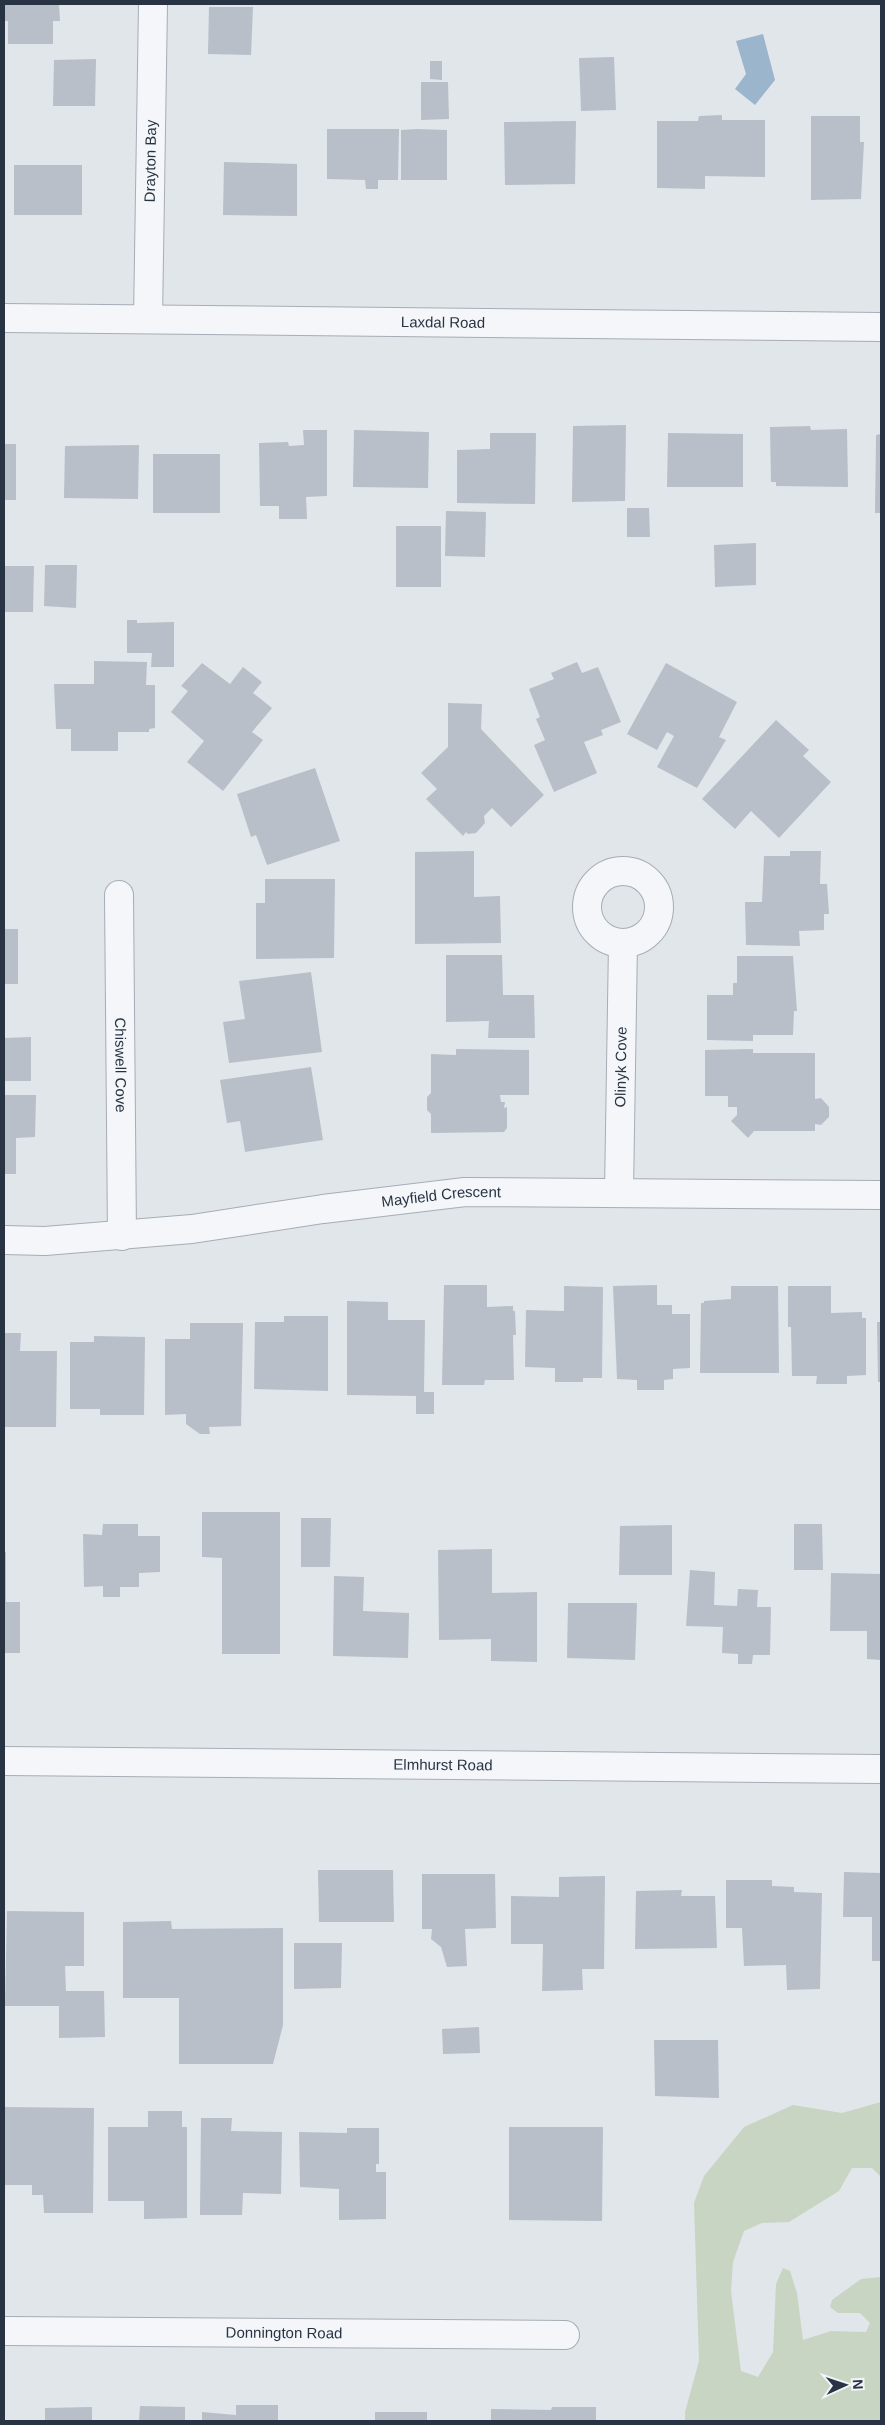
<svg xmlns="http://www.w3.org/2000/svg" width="885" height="2425" font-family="Arial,sans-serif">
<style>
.green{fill:#c8d5c2}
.water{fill:#9bb5cd}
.building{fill:#b8bfc9}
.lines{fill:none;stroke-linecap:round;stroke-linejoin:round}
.minor-casing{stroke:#a6adb6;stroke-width:30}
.minor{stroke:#f4f6f9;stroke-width:28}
.labels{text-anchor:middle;stroke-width:5;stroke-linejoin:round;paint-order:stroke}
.street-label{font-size:15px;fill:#283444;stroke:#f1f4f8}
</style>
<rect width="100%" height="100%" fill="#e1e6eb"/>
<path class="green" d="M 881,2102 L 881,2177 L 872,2168 L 852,2168 L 839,2191 L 789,2222 L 762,2223 L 744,2231 L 733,2262 L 731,2291 L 741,2371 L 758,2377 L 773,2352 L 776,2284 L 783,2268 L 790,2271 L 797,2293 L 803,2340 L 831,2331 L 866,2332 L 870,2323 L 860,2313 L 838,2313 L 830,2307 L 832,2300 L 861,2279 L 881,2277 L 881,2421 L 685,2421 L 685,2412 L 699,2361 L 694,2203 L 704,2176 L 744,2127 L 793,2105 L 842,2113 Z"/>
<path class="water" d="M 763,34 L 775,80 L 755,105 L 735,89 L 746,74 L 736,41 Z"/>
<g class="building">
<path d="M 4,4 L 59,4 L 60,21 L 53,21 L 53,44 L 8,44 L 8,21 L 4,21 Z"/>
<path d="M 209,7 L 253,7 L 251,55 L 208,54 Z"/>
<path d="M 614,57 L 616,110 L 581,111 L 579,58 Z"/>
<path d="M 96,59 L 95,106 L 53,106 L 54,60 Z"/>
<path d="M 430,61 L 442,61 L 442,80 L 430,79 Z"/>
<path d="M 421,82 L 448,82 L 449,119 L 421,120 Z"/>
<path d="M 722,115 L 722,120 L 765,120 L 765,177 L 705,176 L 705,189 L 657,188 L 657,121 L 698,121 L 699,116 Z"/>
<path d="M 811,116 L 860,116 L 860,142 L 864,142 L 861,199 L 811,200 Z"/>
<path d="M 576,121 L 575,184 L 505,185 L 504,122 Z"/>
<path d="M 327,129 L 399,129 L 398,180 L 378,180 L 378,189 L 366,189 L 365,180 L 327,179 Z"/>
<path d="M 417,129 L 447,130 L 447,180 L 401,180 L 401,130 Z"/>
<path d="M 224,162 L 297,164 L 297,216 L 223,215 Z"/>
<rect x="14" y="165" width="68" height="50"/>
<path d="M 626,425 L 625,501 L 572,502 L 573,426 Z"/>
<path d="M 810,426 L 811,430 L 847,429 L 848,487 L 776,486 L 776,482 L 771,482 L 770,427 Z"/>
<path d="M 303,430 L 327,430 L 327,496 L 306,497 L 307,519 L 279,519 L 279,506 L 260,506 L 259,443 L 288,442 L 289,446 L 304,445 Z"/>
<path d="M 354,430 L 429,432 L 428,488 L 353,487 Z"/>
<path d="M 490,433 L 536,433 L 535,504 L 457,503 L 457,450 L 490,449 Z"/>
<path d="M 668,433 L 743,434 L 743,487 L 667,487 Z"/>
<path d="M 881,434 L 881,513 L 875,513 L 876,435 Z"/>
<rect x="4" y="444" width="12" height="56"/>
<path d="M 139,445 L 138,499 L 64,498 L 65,446 Z"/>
<rect x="153" y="454" width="67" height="59"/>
<path d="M 627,508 L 649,508 L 650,537 L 627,537 Z"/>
<path d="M 446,511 L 486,512 L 485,557 L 445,556 Z"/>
<rect x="396" y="526" width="45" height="61"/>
<path d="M 756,543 L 756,585 L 715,587 L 714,545 Z"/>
<path d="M 45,565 L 77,565 L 76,608 L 44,606 Z"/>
<path d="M 4,566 L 34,566 L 33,612 L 4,612 Z"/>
<path d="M 127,620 L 137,620 L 137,623 L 174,622 L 174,667 L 151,667 L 152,653 L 127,653 Z"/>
<path d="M 94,661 L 147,662 L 146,685 L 155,685 L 155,728 L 149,729 L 149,732 L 118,732 L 118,751 L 71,751 L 71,729 L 56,729 L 54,684 L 94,684 Z"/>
<path d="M 577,662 L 582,673 L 598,667 L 621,722 L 601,730 L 603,735 L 584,742 L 597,773 L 554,792 L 534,745 L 545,740 L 536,719 L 540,717 L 529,689 L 554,679 L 551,673 Z"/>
<path d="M 202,663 L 230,684 L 243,667 L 262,682 L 253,693 L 272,708 L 252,732 L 263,740 L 223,791 L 187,762 L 204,741 L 171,712 L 188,691 L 181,686 Z"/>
<path d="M 666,663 L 737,702 L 719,737 L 726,740 L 697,788 L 657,767 L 674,736 L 667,732 L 657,750 L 627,734 Z"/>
<path d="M 448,703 L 482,704 L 481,729 L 544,795 L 511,827 L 492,808 L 484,816 L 485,823 L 476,833 L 468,834 L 466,832 L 463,836 L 426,799 L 437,789 L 421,773 L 448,747 Z"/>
<path d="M 776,720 L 809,750 L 803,756 L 831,782 L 779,838 L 751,811 L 735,829 L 702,799 Z"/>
<path d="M 315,768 L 340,841 L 267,865 L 256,835 L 251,837 L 237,794 Z"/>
<path d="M 474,851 L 474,897 L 500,896 L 501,943 L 415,944 L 415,852 Z"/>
<path d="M 790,851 L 821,851 L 820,884 L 827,884 L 829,914 L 824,914 L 824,930 L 799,931 L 800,946 L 746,945 L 745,902 L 762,902 L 764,856 L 790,856 Z"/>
<path d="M 265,879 L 335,879 L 334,958 L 256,959 L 256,903 L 265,903 Z"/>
<rect x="4" y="929" width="14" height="55"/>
<path d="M 446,955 L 502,955 L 503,995 L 534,995 L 535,1038 L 488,1038 L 489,1021 L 446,1022 Z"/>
<path d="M 737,956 L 793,956 L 797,1011 L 794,1011 L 793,1035 L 753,1035 L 753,1041 L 707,1040 L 707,995 L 733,995 L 733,983 L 737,983 Z"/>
<path d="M 311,972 L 322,1052 L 229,1063 L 223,1022 L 245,1019 L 239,981 Z"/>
<path d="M 31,1037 L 31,1081 L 4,1081 L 4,1038 Z"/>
<path d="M 456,1049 L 529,1050 L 529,1095 L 500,1095 L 501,1102 L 505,1102 L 504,1108 L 507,1107 L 507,1128 L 504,1132 L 431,1133 L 431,1114 L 427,1110 L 427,1097 L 431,1093 L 431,1054 L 456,1055 Z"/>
<path d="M 753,1049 L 753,1053 L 815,1053 L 815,1099 L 821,1098 L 829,1107 L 829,1117 L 821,1125 L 815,1124 L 815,1131 L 754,1131 L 748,1138 L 731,1121 L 737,1115 L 737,1107 L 728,1107 L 728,1096 L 705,1096 L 705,1050 Z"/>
<path d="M 311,1067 L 323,1140 L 245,1152 L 240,1121 L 227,1123 L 220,1080 Z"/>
<path d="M 4,1095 L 36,1095 L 35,1137 L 16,1138 L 16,1174 L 4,1174 Z"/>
<path d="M 444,1285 L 487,1285 L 487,1307 L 513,1306 L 513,1311 L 515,1311 L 516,1335 L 513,1335 L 514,1380 L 485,1380 L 484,1385 L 442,1385 Z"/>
<path d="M 657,1285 L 657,1305 L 672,1305 L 672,1314 L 690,1314 L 690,1368 L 673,1369 L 673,1379 L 664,1380 L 664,1390 L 637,1390 L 637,1380 L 617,1379 L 613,1286 Z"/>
<path d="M 564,1286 L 603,1287 L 602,1378 L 583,1378 L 583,1382 L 555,1382 L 555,1368 L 525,1367 L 526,1310 L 564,1311 Z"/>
<path d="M 731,1286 L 778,1286 L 779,1373 L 700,1373 L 701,1303 L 704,1303 L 704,1301 L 731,1299 Z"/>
<path d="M 788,1286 L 831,1286 L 831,1313 L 862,1312 L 862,1318 L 866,1318 L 866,1375 L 847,1376 L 847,1384 L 816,1384 L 817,1376 L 792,1376 L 791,1327 L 788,1327 Z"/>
<path d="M 347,1301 L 388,1302 L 388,1320 L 425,1320 L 424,1392 L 434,1392 L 434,1414 L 416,1414 L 416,1396 L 347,1395 Z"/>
<path d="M 284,1316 L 328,1316 L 328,1391 L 254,1389 L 255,1322 L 284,1322 Z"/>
<path d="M 877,1322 L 881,1322 L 881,1382 L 878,1382 Z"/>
<path d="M 190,1323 L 243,1323 L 241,1426 L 209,1427 L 210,1434 L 200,1434 L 186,1424 L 186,1414 L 165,1415 L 165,1339 L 190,1339 Z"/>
<path d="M 4,1333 L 21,1333 L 20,1351 L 57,1351 L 56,1427 L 4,1427 Z"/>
<path d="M 94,1336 L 145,1337 L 144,1415 L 100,1415 L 100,1409 L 70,1409 L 70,1342 L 94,1342 Z"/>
<path d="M 202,1512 L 280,1512 L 280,1654 L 222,1654 L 222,1558 L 202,1557 Z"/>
<path d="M 301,1518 L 331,1518 L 330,1567 L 301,1567 Z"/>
<path d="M 103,1524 L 138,1524 L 138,1536 L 160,1536 L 160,1572 L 139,1573 L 139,1587 L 120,1587 L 120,1597 L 103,1597 L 103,1586 L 84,1587 L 83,1534 L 102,1535 Z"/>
<path d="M 794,1524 L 822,1524 L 823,1570 L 794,1570 Z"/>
<path d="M 672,1525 L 672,1575 L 619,1575 L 620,1526 Z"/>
<path d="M 492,1549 L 492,1593 L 537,1592 L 537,1662 L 491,1661 L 491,1639 L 439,1640 L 438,1550 Z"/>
<path d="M 4,1552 L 6,1552 L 6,1602 L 20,1602 L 20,1653 L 4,1653 Z"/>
<path d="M 690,1570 L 715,1572 L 714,1605 L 737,1606 L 738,1589 L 758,1590 L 757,1607 L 771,1607 L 770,1655 L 753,1655 L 752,1664 L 738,1664 L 738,1654 L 722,1653 L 723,1627 L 686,1626 Z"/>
<path d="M 831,1573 L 881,1574 L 881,1660 L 867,1659 L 867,1631 L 830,1631 Z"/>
<path d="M 334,1576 L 364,1577 L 363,1611 L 409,1613 L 408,1658 L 333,1656 Z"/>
<path d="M 568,1603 L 637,1603 L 635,1660 L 567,1658 Z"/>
<path d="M 318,1870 L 393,1870 L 394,1922 L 319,1922 Z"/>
<path d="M 844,1872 L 881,1873 L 881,1961 L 872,1961 L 872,1917 L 843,1917 Z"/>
<path d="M 422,1874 L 495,1874 L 496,1928 L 465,1929 L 467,1966 L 447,1967 L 441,1947 L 431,1939 L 432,1929 L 422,1929 Z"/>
<path d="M 605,1876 L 604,1969 L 582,1969 L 583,1990 L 542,1991 L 543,1944 L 511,1944 L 511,1896 L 559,1897 L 559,1877 Z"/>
<path d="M 726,1880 L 772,1880 L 772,1886 L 794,1887 L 794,1892 L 822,1893 L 820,1989 L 787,1990 L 786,1965 L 744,1966 L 742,1928 L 726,1928 Z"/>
<path d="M 682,1890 L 681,1896 L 715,1896 L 717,1948 L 635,1949 L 636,1891 Z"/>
<path d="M 7,1911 L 84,1912 L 84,1966 L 65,1966 L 66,1991 L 104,1991 L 105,2037 L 59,2038 L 59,2006 L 5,2006 Z"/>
<path d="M 171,1921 L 172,1929 L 283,1928 L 283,2025 L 273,2064 L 179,2064 L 179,1998 L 123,1998 L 123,1922 Z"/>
<path d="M 294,1943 L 342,1943 L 341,1988 L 294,1989 Z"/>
<path d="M 479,2027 L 480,2053 L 443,2054 L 442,2029 Z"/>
<path d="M 654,2040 L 718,2040 L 719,2098 L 655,2096 Z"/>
<path d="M 4,2107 L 94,2108 L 93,2213 L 44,2213 L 43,2195 L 32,2195 L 32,2185 L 4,2185 Z"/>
<path d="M 148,2111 L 182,2111 L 182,2127 L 187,2127 L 187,2218 L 144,2219 L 144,2201 L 108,2201 L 108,2127 L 148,2127 Z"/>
<path d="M 201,2118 L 232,2118 L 231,2131 L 282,2132 L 281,2194 L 243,2193 L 242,2215 L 200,2215 Z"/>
<path d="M 509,2127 L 603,2127 L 602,2221 L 509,2220 Z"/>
<path d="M 347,2128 L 379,2128 L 379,2164 L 376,2164 L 376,2172 L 386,2172 L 386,2219 L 339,2220 L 339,2189 L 300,2187 L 299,2132 L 347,2133 Z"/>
<path d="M 236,2405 L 278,2405 L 278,2421 L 202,2421 L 202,2412 L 236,2415 Z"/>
<path d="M 140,2406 L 185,2407 L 185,2421 L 139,2421 Z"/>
<path d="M 92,2407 L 92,2421 L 45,2421 L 45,2408 Z"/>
<path d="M 552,2407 L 596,2407 L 596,2421 L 491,2421 L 491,2409 L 551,2410 Z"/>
<rect x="375" y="2412" width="52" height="9"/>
</g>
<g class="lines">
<g class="minor-casing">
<g id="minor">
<path id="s1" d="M 4,318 L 881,327"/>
<path id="s2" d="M 148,319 L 153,4"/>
<circle cx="623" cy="907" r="36"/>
<path id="s3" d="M 119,895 L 122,1236"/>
<path id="s4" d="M 619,1192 L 623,943"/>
<path id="s5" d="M 4,1240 L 45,1241 L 192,1229 L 323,1209 L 465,1192 L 881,1195"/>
<path id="s6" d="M 4,1761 L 881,1769"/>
<path id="s7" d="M 4,2331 L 565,2335"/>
</g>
</g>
<use href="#minor" class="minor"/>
</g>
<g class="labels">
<g class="street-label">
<text dy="5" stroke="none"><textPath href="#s2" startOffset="158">Drayton Bay</textPath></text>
<text dy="5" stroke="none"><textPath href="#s1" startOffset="439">Laxdal Road</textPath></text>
<text dy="5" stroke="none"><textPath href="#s3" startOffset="170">Chiswell Cove</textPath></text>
<text dy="5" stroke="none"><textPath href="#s4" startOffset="125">Olinyk Cove</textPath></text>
<text dy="5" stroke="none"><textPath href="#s5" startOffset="440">Mayfield Crescent</textPath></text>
<text dy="5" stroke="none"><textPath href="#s6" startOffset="439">Elmhurst Road</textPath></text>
<text dy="5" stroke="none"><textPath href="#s7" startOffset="280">Donnington Road</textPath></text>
</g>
</g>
<rect width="885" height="2425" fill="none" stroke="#283444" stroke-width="10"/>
<g transform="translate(845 2385) rotate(87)" stroke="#f1f4f8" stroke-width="4" paint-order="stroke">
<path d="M0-4L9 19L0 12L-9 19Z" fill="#283444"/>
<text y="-8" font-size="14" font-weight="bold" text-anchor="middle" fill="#283444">N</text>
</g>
</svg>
